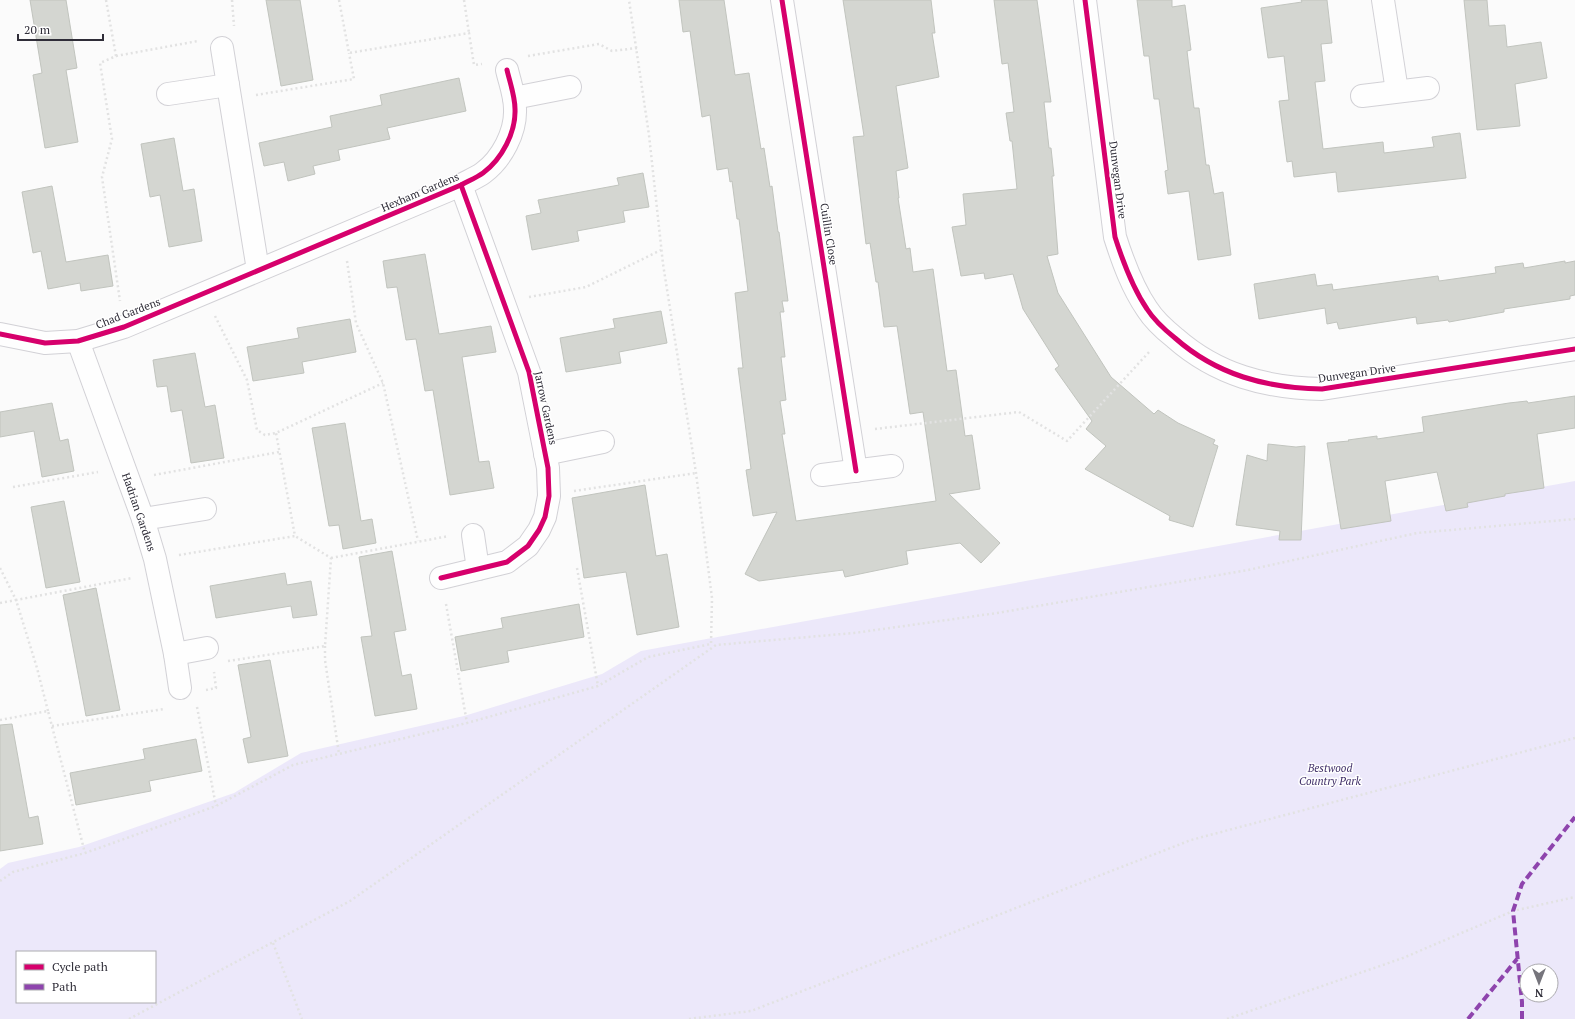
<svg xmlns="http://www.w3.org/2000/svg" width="1575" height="1019" font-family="'PT Serif',serif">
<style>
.green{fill:#ece8fa;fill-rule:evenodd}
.building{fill:#d4d6d1;stroke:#c1c4be}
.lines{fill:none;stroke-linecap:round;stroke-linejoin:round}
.minor-casing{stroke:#d2d1d6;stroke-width:24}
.path{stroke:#e2e2e2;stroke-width:2.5;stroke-dasharray:2 3;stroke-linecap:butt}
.minor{stroke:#fefefe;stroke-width:22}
.quiet{stroke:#8e44ad;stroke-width:4;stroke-dasharray:8 4;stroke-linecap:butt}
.cycleway-casing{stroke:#fff;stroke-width:8}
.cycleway{stroke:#d6006c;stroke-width:5}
.labels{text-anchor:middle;stroke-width:3;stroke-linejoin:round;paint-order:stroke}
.street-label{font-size:11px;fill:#2f2d38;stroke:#fff}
.park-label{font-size:11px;font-style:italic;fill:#402f68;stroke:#fff}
</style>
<rect width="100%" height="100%" fill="#fbfbfb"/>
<path class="green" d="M 1575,481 L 1575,1019 L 0,1019 L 0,869 L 8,863 L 79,847 L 234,793 L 301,753 L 464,716 L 602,674 L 641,651 ZM 17,952 L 155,952 L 155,1002 L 17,1002 ZM 1527,971 L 1551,971 L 1551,995 L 1527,995 Z"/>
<g class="building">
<path d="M 30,0 L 66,0 L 77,68 L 66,70 L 78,142 L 45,148 L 33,75 L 42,73 Z"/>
<path d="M 266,0 L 300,0 L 313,80 L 281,86 Z"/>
<path d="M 679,0 L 724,0 L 735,75 L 749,73 L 761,149 L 764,148 L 770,187 L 772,186 L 778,232 L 779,232 L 788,301 L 782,301 L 784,312 L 780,312 L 785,357 L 781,357 L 786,400 L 780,401 L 785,434 L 782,434 L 796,521 L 936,501 L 923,412 L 910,414 L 897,326 L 884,327 L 878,282 L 876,282 L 870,243 L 866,244 L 853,137 L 864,136 L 843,0 L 931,0 L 935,33 L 932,33 L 939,77 L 896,86 L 908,168 L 896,171 L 899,198 L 898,198 L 906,249 L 910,248 L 913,272 L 933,269 L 947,371 L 956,370 L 965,436 L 972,435 L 980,489 L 949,494 L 1000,543 L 981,563 L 960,543 L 906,551 L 908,564 L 845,577 L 843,570 L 759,581 L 745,574 L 777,512 L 753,516 L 746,470 L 751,469 L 738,368 L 743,368 L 735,293 L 748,291 L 739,219 L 737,219 L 732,181 L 730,182 L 728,168 L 717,170 L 710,115 L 702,117 L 690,31 L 683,32 Z"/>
<path d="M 994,0 L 1037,0 L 1051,102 L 1044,102 L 1049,148 L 1051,148 L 1054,176 L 1052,176 L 1058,254 L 1047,256 L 1058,293 L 1111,377 L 1154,414 L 1158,410 L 1178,423 L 1215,440 L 1213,444 L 1218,446 L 1193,527 L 1169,520 L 1170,516 L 1085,469 L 1106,446 L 1086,429 L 1092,421 L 1055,369 L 1059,366 L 1023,309 L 1013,274 L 985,279 L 984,273 L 961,276 L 952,227 L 966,225 L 963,194 L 1017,189 L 1012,141 L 1010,141 L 1006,113 L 1014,112 L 1008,63 L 1002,64 Z"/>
<path d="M 1137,0 L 1172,0 L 1172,7 L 1185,5 L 1191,50 L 1187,51 L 1194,108 L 1199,108 L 1206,165 L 1209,165 L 1214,194 L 1223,192 L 1231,255 L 1198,260 L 1189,191 L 1168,194 L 1165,171 L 1168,170 L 1159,99 L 1154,99 L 1149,56 L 1144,56 Z"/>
<path d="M 1301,0 L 1327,0 L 1332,43 L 1321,44 L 1325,81 L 1315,82 L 1323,149 L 1383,142 L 1384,153 L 1434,147 L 1432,137 L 1460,133 L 1466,178 L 1338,192 L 1336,172 L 1294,177 L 1292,161 L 1287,162 L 1279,101 L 1289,100 L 1284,56 L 1268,58 L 1261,8 L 1302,2 Z"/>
<path d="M 1464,0 L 1487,0 L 1489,26 L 1505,25 L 1507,47 L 1541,42 L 1547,78 L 1515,84 L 1520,126 L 1477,130 Z"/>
<path d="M 459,78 L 466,111 L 387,128 L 390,139 L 338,150 L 340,160 L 313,166 L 315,174 L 288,181 L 284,162 L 264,166 L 259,143 L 332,127 L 330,116 L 382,105 L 380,95 Z"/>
<path d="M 174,138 L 183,191 L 194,189 L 202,241 L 169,247 L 160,195 L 150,197 L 141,144 Z"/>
<path d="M 643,173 L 649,207 L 623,211 L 625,222 L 577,231 L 579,241 L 532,250 L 526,216 L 541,213 L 538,200 L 619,185 L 617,178 Z"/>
<path d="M 52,186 L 66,262 L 108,255 L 113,286 L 81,291 L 80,283 L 48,289 L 41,251 L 33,253 L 22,192 Z"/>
<path d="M 425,254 L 439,334 L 491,326 L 496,352 L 462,357 L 479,462 L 489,461 L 494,488 L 450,495 L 433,390 L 425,391 L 416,339 L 406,340 L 397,287 L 387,288 L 383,261 Z"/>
<path d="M 1565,261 L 1565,263 L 1575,261 L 1575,295 L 1570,296 L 1570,299 L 1504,309 L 1504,312 L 1449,322 L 1448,320 L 1417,324 L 1416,317 L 1339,329 L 1337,322 L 1327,324 L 1325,308 L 1259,319 L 1254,284 L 1315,274 L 1317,286 L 1332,284 L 1333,290 L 1438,276 L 1439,281 L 1496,273 L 1495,267 L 1523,263 L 1524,268 Z"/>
<path d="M 661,311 L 667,343 L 619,352 L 621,363 L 566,372 L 560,338 L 615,328 L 613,319 Z"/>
<path d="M 350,319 L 356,352 L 302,362 L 304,373 L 253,381 L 247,347 L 299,338 L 297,328 Z"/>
<path d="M 195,353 L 205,407 L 215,405 L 224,458 L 191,463 L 182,410 L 171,412 L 167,386 L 157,387 L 153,360 Z"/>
<path d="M 1575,396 L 1575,428 L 1537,434 L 1544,488 L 1505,494 L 1505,496 L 1467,503 L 1468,507 L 1446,511 L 1437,472 L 1385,481 L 1391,521 L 1341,529 L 1327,443 L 1349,441 L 1348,440 L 1377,436 L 1377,439 L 1424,432 L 1422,417 L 1509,403 L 1527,401 L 1528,403 Z"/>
<path d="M 52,403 L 60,441 L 68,439 L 74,471 L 42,477 L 34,431 L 0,437 L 0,412 Z"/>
<path d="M 345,423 L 361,521 L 372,519 L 376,543 L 343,549 L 339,525 L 329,526 L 312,428 Z"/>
<path d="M 1268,444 L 1296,447 L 1305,446 L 1301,540 L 1279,540 L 1280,531 L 1236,525 L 1247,455 L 1267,461 Z"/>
<path d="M 645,485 L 656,556 L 667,554 L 679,627 L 637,635 L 626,572 L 584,578 L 572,498 Z"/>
<path d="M 64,501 L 80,582 L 46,588 L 31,507 Z"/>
<path d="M 392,551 L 406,630 L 394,632 L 402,676 L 411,674 L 417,709 L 375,716 L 361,637 L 372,636 L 359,557 Z"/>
<path d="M 285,573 L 287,585 L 311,581 L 317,615 L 293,618 L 291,606 L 216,618 L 210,586 Z"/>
<path d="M 96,588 L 120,710 L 86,716 L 63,595 Z"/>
<path d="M 579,604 L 584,637 L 507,651 L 509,662 L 461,671 L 455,637 L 503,628 L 501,618 Z"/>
<path d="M 270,660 L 288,756 L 248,763 L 243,739 L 251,737 L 238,665 Z"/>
<path d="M 12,724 L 29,818 L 38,816 L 43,844 L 0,851 L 0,725 Z"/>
<path d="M 196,739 L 202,771 L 149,781 L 151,791 L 76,805 L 70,773 L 145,759 L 143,749 Z"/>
</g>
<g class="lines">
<g class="minor-casing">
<g id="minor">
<path d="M 782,0 L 856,471"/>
<path d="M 1085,0 L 1115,237 C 1123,262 1132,287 1147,309 C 1154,320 1165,330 1175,338 C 1217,375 1266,388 1322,389 L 1575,349"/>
<path d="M 1383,0 L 1397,91"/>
<path d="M 222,48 L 258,270"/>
<path d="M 168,94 L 228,85"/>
<path d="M 1362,96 L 1428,88"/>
<path d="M 514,98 L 570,87"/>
<path d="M 0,334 L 45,343 L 78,341 L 124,327 L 461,185 C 468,181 476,178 483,173 C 502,159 516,132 515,109 C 515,96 510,83 507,70"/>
<path d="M 78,341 L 143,519 L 155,559 L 175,654 L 180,688"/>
<path d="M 545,454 L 603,442"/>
<path d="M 822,475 L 892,466"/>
<path d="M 143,519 L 205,509"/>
<path d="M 473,535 L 478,569"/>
<path d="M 441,578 L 507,562 L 528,546 L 539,530 L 545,517 L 549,496 L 548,468 L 529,372 L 461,185"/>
<path d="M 175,654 L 207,648"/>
</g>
</g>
<g class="path">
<path d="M 106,0 L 116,56 L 100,63 L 112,139 L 102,177 L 120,301"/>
<path d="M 232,0 L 234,26"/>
<path d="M 339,0 L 349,53 L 469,33 L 474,65 L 482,64"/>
<path d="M 464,0 L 469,33"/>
<path d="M 116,56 L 198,41"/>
<path d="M 528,56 L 599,44 L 612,51 L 637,48"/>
<path d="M 256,95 L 354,79 L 349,53"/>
<path d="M 347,261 L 356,323 L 383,383 L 418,541"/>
<path d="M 529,297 L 586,287 L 661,250"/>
<path d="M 215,316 L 247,380 L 257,430 L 265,435 L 276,433 L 383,383"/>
<path d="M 875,429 L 1019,412 L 1067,441 L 1150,351"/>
<path d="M 154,475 L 279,452"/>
<path d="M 13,487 L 98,472"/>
<path d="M 574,491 L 696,473"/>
<path d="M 179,555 L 295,536 L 276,433"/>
<path d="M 331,558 L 449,536"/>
<path d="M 0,568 L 16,600 L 0,603"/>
<path d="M 577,568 L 598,686"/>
<path d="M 446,604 L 467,723"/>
<path d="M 325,646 L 325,660 L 339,754"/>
<path d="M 228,661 L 325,646 L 331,558 L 295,536"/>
<path d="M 206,690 L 216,688 L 214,672"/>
<path d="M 197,707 L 216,806"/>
<path d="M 48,711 L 37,668 L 16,600 L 132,578"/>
<path d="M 0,720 L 48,711 L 85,853"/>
<path d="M 52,726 L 164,709"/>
<path d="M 0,881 L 13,872 L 85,853 L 216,806 L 293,765 L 467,723 L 598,686 L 648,657 L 711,644 L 712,598 L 696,473 L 663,264 L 649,135 L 629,0"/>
<path d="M 273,943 L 302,1019"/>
<path d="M 129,1019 L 350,901 L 716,645 L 854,633 L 997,613 L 1248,570 L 1417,533 L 1575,519"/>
<path d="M 689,1019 L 751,1011 L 1191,840 L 1575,738"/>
<path d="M 1227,1019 L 1403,958 L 1513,911 L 1575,897"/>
</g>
<use href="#minor" class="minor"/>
<g class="quiet">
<path d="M 1468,1019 L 1517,959"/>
<path d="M 1522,1019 L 1522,1002 L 1513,911 L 1522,884 L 1575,817"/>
</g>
<g class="cycleway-casing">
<g id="cycleway">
<path d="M 782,0 L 856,471"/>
<path d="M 1085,0 L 1115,237 C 1123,262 1132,287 1147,309 C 1154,320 1165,330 1175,338 C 1217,375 1266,388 1322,389 L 1575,349"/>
<path d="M 0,334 L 45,343 L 78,341 L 124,327 L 461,185 C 468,181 476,178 483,173 C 502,159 516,132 515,109 C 515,96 510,83 507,70"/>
<path d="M 441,578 L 507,562 L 528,546 L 539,530 L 545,517 L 549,496 L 548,468 L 529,372 L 461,185"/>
</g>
</g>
<use href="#cycleway" class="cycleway"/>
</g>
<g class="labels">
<g class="street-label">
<text transform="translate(1118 180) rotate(83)" y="4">Dunvegan Drive</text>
<text transform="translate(420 192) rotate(-23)" y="4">Hexham Gardens</text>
<text transform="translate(829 234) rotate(81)" y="4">Cuillin Close</text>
<text transform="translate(128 313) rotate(-21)" y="4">Chad Gardens</text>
<text transform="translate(1357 373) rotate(-8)" y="4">Dunvegan Drive</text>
<text transform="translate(546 408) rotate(78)" y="4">Jarrow Gardens</text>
<text transform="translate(139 512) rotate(71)" y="4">Hadrian Gardens</text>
</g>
<g class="park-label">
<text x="1330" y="772">Bestwood<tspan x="1330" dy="13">Country Park</tspan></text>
</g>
</g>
<rect x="16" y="951" width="140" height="52" fill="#ffffff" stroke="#acabaf"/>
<rect x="24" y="964" width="20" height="6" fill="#d6006c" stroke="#acabaf"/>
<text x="52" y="971" font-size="12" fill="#2f2d38">Cycle path</text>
<rect x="24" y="984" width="20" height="6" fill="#8e44ad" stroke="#acabaf"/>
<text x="52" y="991" font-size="12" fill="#2f2d38">Path</text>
<g transform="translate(1539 983) rotate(180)"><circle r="19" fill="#ffffff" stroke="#acabaf"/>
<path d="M0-3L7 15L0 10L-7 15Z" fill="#76757c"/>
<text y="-6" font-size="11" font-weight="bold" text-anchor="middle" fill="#2f2d38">N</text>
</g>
<path d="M18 34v6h85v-6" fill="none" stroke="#2f2d38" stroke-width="2"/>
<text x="24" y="34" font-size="12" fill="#2f2d38" stroke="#ffffff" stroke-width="3" paint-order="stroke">20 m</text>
</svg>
